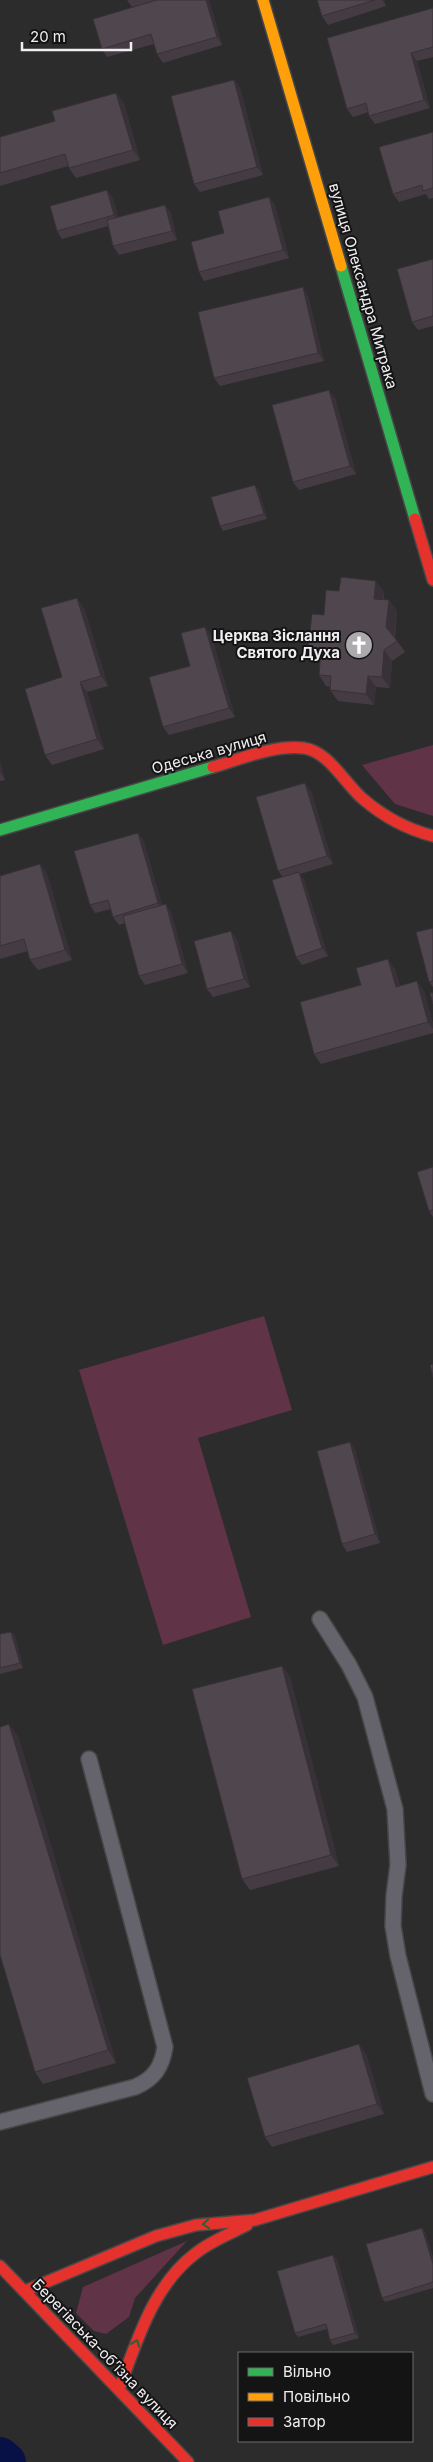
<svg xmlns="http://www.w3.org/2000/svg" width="433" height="2462" font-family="Inter,sans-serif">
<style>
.green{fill:#603346}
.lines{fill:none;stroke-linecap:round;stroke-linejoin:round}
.canal{stroke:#081145;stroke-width:38}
.lane-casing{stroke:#484748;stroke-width:18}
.fast-casing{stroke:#484748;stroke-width:14}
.slow-casing{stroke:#484748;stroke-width:14}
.jam-casing{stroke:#484748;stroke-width:14}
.lane{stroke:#65646d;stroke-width:15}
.fast{stroke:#30b455;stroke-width:11}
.slow{stroke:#ff9f0a;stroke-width:11}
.jam{stroke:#e5322d;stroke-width:11}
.wall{fill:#453c43}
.shaded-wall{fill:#383137}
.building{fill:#50464e;stroke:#383137}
.oneway{stroke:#226435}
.labels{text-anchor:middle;stroke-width:4;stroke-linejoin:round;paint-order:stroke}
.street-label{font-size:15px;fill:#f0eef1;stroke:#151415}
.poi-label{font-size:15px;font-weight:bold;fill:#f0eef1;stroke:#151415;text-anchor:end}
</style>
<rect width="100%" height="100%" fill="#2d2c2d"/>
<g class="green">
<path d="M 433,745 L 433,816 L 395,804 L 362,765 Z"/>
<path d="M 264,1316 L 292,1410 L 198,1438 L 251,1617 L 163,1645 L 79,1370 Z"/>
<path d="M 187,2241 L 135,2298 L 129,2317 L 106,2334 L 94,2331 L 76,2313 L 83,2287 Z"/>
</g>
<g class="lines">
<path class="canal" d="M 0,2456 L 7,2462"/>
<g class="lane-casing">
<g id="lane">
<path d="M 320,1619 L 349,1665 L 365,1697 L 395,1809 L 398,1865 L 394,1896 L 393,1926 L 398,1956 L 433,2094"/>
<path d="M 0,2122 L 135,2087 C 154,2079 162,2067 165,2047 L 89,1759"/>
</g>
</g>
<g class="fast-casing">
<g id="fast">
<path d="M 341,266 L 415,519"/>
<path d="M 0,830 L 213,767"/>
</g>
</g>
<g class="slow-casing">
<path id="slow" d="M 263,0 L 341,266"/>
</g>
<g class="jam-casing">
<g id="jam">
<path d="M 415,519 L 433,580"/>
<path d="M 213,767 C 241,759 273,745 303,748 C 329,751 344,783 363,799 C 384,817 406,829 433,836"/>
<path d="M 0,2266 L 188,2462"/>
<path d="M 25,2291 L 156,2236 L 196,2225 L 255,2220 L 433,2167"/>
<path d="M 119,2389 C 137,2341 153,2285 196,2253 C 211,2241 230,2234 247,2225"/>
</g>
</g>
<use href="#lane" class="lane"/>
<use href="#fast" class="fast"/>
<use href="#slow" class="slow"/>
<use href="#jam" class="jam"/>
</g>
<g class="wall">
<path d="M 127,0 L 209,0 L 222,45 L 163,63 L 157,54 L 154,44 L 107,57 L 102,49 L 132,7 Z"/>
<path d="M 317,0 L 384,0 L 386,6 L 328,25 L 322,16 Z"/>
<path d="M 433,8 L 433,57 L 417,61 L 430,108 L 375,124 L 369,116 L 368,112 L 353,117 L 347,109 Z"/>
<path d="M 234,80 L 240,88 L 263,175 L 200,192 L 194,184 Z"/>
<path d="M 124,103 L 140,160 L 76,178 L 69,168 L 68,166 L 0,186 L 0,137 Z"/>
<path d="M 433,132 L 433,198 L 429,199 L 426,194 L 399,202 L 393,194 Z"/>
<path d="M 269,197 L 275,205 L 289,258 L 204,281 L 199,272 L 224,233 Z"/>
<path d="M 113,198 L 118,217 L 165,205 L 171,213 L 177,240 L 119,255 L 113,246 L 108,226 L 62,239 L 57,231 Z"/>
<path d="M 433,259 L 433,326 L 418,330 L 412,322 Z"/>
<path d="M 308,296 L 324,361 L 220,386 L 214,378 Z"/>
<path d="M 335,398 L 356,474 L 299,490 L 293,482 Z"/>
<path d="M 259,490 L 267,519 L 223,531 L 220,526 Z"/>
<path d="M 339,591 L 384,592 L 384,600 L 389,600 L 397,611 L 395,638 L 405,652 L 392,661 L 390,688 L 376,687 L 374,705 L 338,701 L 330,690 L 330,687 L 326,686 L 319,675 L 320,661 L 316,660 L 308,649 L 324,615 Z"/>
<path d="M 84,608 L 108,686 L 87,692 L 104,749 L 52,765 L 45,755 L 62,677 Z"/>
<path d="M 211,635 L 235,717 L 169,735 L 163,727 L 190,666 Z"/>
<path d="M 0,761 L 5,780 L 0,781 Z"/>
<path d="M 311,791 L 333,864 L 300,874 L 304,880 L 328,956 L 302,965 L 296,957 L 283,877 L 278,871 Z"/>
<path d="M 138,833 L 144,842 L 162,905 L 171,912 L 188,973 L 145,985 L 139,976 L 125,923 L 119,925 L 113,917 L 111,909 L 95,913 L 90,905 Z"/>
<path d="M 40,864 L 47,874 L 72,960 L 38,970 L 30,960 L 28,951 L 0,959 L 0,876 Z"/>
<path d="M 433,928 L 433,987 L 429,982 Z"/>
<path d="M 237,939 L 250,987 L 213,997 L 207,989 Z"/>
<path d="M 395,969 L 400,986 L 424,991 L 433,1024 L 433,1033 L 321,1064 L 314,1054 L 361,985 Z"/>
<path d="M 433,1167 L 433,1217 L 429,1211 Z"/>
<path d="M 350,1442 L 355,1450 L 380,1543 L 347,1552 L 342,1544 Z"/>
<path d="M 11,1632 L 15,1636 L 23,1668 L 0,1674 L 0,1634 Z"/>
<path d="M 282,1666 L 290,1677 L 339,1866 L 250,1890 L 242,1879 Z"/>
<path d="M 18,1736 L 116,2063 L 43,2084 L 35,2072 Z"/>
<path d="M 366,2054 L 384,2114 L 272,2147 L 265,2137 Z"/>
<path d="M 422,2228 L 425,2232 L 433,2258 L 433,2288 L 385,2302 L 382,2298 Z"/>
<path d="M 337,2259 L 359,2338 L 333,2345 L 330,2340 L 327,2329 L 298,2337 L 295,2333 Z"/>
</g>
<g class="shaded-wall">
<path d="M 206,0 L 209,0 L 222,45 L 217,37 Z"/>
<path d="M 382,0 L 384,0 L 386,6 Z"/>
<path d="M 411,53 L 417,61 L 430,108 L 424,100 Z"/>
<path d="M 234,80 L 240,88 L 263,175 L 257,167 Z"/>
<path d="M 116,93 L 124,103 L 140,160 L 133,150 Z"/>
<path d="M 107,190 L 113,198 L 120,223 L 114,215 Z"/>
<path d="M 269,197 L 275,205 L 289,258 L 283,250 Z"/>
<path d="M 165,205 L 171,213 L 177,240 L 172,231 Z"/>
<path d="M 303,287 L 308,296 L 324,361 L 318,353 Z"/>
<path d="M 329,390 L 335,398 L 356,474 L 350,466 Z"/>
<path d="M 255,485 L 259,490 L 267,519 L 264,514 Z"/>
<path d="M 376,581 L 384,592 L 382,610 L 374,599 Z"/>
<path d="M 77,598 L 84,608 L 108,686 L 101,676 Z"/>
<path d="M 389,600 L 397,611 L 394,639 L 386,627 Z"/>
<path d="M 205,627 L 211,635 L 235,717 L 229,708 Z"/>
<path d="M 384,650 L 392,661 L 390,688 L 382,677 Z"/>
<path d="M 368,676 L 376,687 L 374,705 L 366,694 Z"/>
<path d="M 80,682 L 87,692 L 104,749 L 97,739 Z"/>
<path d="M 0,761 L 5,780 L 0,772 Z"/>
<path d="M 305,783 L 311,791 L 333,864 L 327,856 Z"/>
<path d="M 138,833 L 144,842 L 164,912 L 158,903 Z"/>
<path d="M 40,864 L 47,874 L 72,960 L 65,950 Z"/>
<path d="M 299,872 L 304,880 L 328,956 L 322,948 Z"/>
<path d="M 166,904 L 171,912 L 188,973 L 182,964 Z"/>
<path d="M 231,931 L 237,939 L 250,987 L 244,979 Z"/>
<path d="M 388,959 L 395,969 L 403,997 L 396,987 Z"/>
<path d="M 417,981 L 424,991 L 433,1024 L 433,1029 L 428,1022 Z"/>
<path d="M 350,1442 L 355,1450 L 380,1543 L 375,1534 Z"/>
<path d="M 11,1632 L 15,1636 L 23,1668 L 20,1663 Z"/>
<path d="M 282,1666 L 290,1677 L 339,1866 L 331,1855 Z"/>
<path d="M 9,1724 L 18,1736 L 116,2063 L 108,2050 Z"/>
<path d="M 359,2044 L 366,2054 L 384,2114 L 377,2104 Z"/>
<path d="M 422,2228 L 425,2232 L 433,2258 L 433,2264 Z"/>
<path d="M 333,2255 L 337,2259 L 359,2338 L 355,2333 Z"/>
</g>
<g class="building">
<path d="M 157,0 L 206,0 L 217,37 L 157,54 L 151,34 L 102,49 L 93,19 Z"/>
<path d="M 317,0 L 375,0 L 322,16 Z"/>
<path d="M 433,8 L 433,47 L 411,53 L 424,100 L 369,116 L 366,103 L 347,109 L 327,38 Z"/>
<path d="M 234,80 L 257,167 L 194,184 L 171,96 Z"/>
<path d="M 116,93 L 133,150 L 69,168 L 65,154 L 0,173 L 0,137 L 55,121 L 52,111 Z"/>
<path d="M 433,132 L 433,188 L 423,191 L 422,185 L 393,194 L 379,147 Z"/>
<path d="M 107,190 L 114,215 L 57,231 L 50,206 Z"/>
<path d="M 269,197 L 283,250 L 199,272 L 191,242 L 224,233 L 218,211 Z"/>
<path d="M 165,205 L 172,231 L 113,246 L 107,220 Z"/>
<path d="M 433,259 L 433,316 L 412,322 L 397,269 Z"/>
<path d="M 303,287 L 318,353 L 214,378 L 198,312 Z"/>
<path d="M 329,390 L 350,466 L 293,482 L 272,405 Z"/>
<path d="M 255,485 L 264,514 L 220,526 L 211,497 Z"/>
<path d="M 341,577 L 376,581 L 374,599 L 389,600 L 386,627 L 397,641 L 384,650 L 382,677 L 368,676 L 366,694 L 330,690 L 331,676 L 319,675 L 321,650 L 308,649 L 312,614 L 324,615 L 326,590 L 339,591 Z"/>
<path d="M 77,598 L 101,676 L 80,682 L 97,739 L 45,755 L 25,689 L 62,677 L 41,608 Z"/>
<path d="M 205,627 L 229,708 L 163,727 L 149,677 L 190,666 L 181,633 Z"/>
<path d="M 305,783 L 327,856 L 278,871 L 256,797 Z"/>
<path d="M 138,833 L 158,903 L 113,917 L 108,900 L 90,905 L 74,851 Z"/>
<path d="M 40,864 L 65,950 L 30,960 L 24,939 L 0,946 L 0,876 Z"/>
<path d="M 299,872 L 322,948 L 296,957 L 272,880 Z"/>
<path d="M 166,904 L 182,964 L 139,976 L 123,916 Z"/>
<path d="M 433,928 L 433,981 L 429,982 L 416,932 Z"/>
<path d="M 231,931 L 244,979 L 207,989 L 194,941 Z"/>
<path d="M 388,959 L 396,987 L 417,981 L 428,1022 L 314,1054 L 300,1002 L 361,985 L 356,968 Z"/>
<path d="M 430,993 L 433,993 L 433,1004 Z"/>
<path d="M 433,1167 L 433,1210 L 429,1211 L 417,1172 Z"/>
<path d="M 433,1364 L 433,1377 L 430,1365 Z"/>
<path d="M 350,1442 L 375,1534 L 342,1544 L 317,1451 Z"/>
<path d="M 11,1632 L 20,1663 L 0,1668 L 0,1634 Z"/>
<path d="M 282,1666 L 331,1855 L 242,1879 L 192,1689 Z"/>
<path d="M 9,1724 L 108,2050 L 35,2072 L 0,1955 L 0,1727 Z"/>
<path d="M 359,2044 L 377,2104 L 265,2137 L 247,2078 Z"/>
<path d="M 422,2228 L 433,2264 L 433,2282 L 382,2298 L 366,2244 Z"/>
<path d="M 333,2255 L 355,2333 L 330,2340 L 326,2324 L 295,2333 L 277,2271 Z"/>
</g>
<defs><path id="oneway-chevron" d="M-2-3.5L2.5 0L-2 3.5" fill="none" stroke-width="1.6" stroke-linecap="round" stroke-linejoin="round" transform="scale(1.25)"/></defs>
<g class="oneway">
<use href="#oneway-chevron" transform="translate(206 2224) rotate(175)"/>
<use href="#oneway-chevron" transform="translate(136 2343) rotate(-70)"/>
</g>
<defs>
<g id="church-disc" transform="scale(1.4375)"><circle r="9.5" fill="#acaaac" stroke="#151415"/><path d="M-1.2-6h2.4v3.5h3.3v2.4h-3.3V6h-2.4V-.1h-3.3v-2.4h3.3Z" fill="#fff"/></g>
</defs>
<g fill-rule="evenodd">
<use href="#church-disc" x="359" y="645"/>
</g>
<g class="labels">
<g class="street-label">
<text transform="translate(363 286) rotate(74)" y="5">вулиця Олександра Митрака</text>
<text transform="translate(209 753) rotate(-16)" y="5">Одеська вулиця</text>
<text transform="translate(105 2354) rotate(46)" y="5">Берегівська-обʼїзна вулиця</text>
</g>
<g class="poi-label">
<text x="340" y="641">Церква Зіслання<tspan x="340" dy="17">Святого Духа</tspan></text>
</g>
</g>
<rect x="238" y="2352" width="175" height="90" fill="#151415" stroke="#6d6b6d"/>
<rect x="248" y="2368" width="25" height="8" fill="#30b455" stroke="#6d6b6d"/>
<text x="283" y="2377" font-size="15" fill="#f0eef1">Вільно</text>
<rect x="248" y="2393" width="25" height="8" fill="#ff9f0a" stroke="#6d6b6d"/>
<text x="283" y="2402" font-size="15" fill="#f0eef1">Повільно</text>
<rect x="248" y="2418" width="25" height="8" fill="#e5322d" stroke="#6d6b6d"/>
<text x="283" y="2427" font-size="15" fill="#f0eef1">Затор</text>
<path d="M22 42v8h109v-8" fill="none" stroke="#f0eef1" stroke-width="2.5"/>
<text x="30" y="42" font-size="15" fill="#f0eef1" stroke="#151415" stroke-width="4" paint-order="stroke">20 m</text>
</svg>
